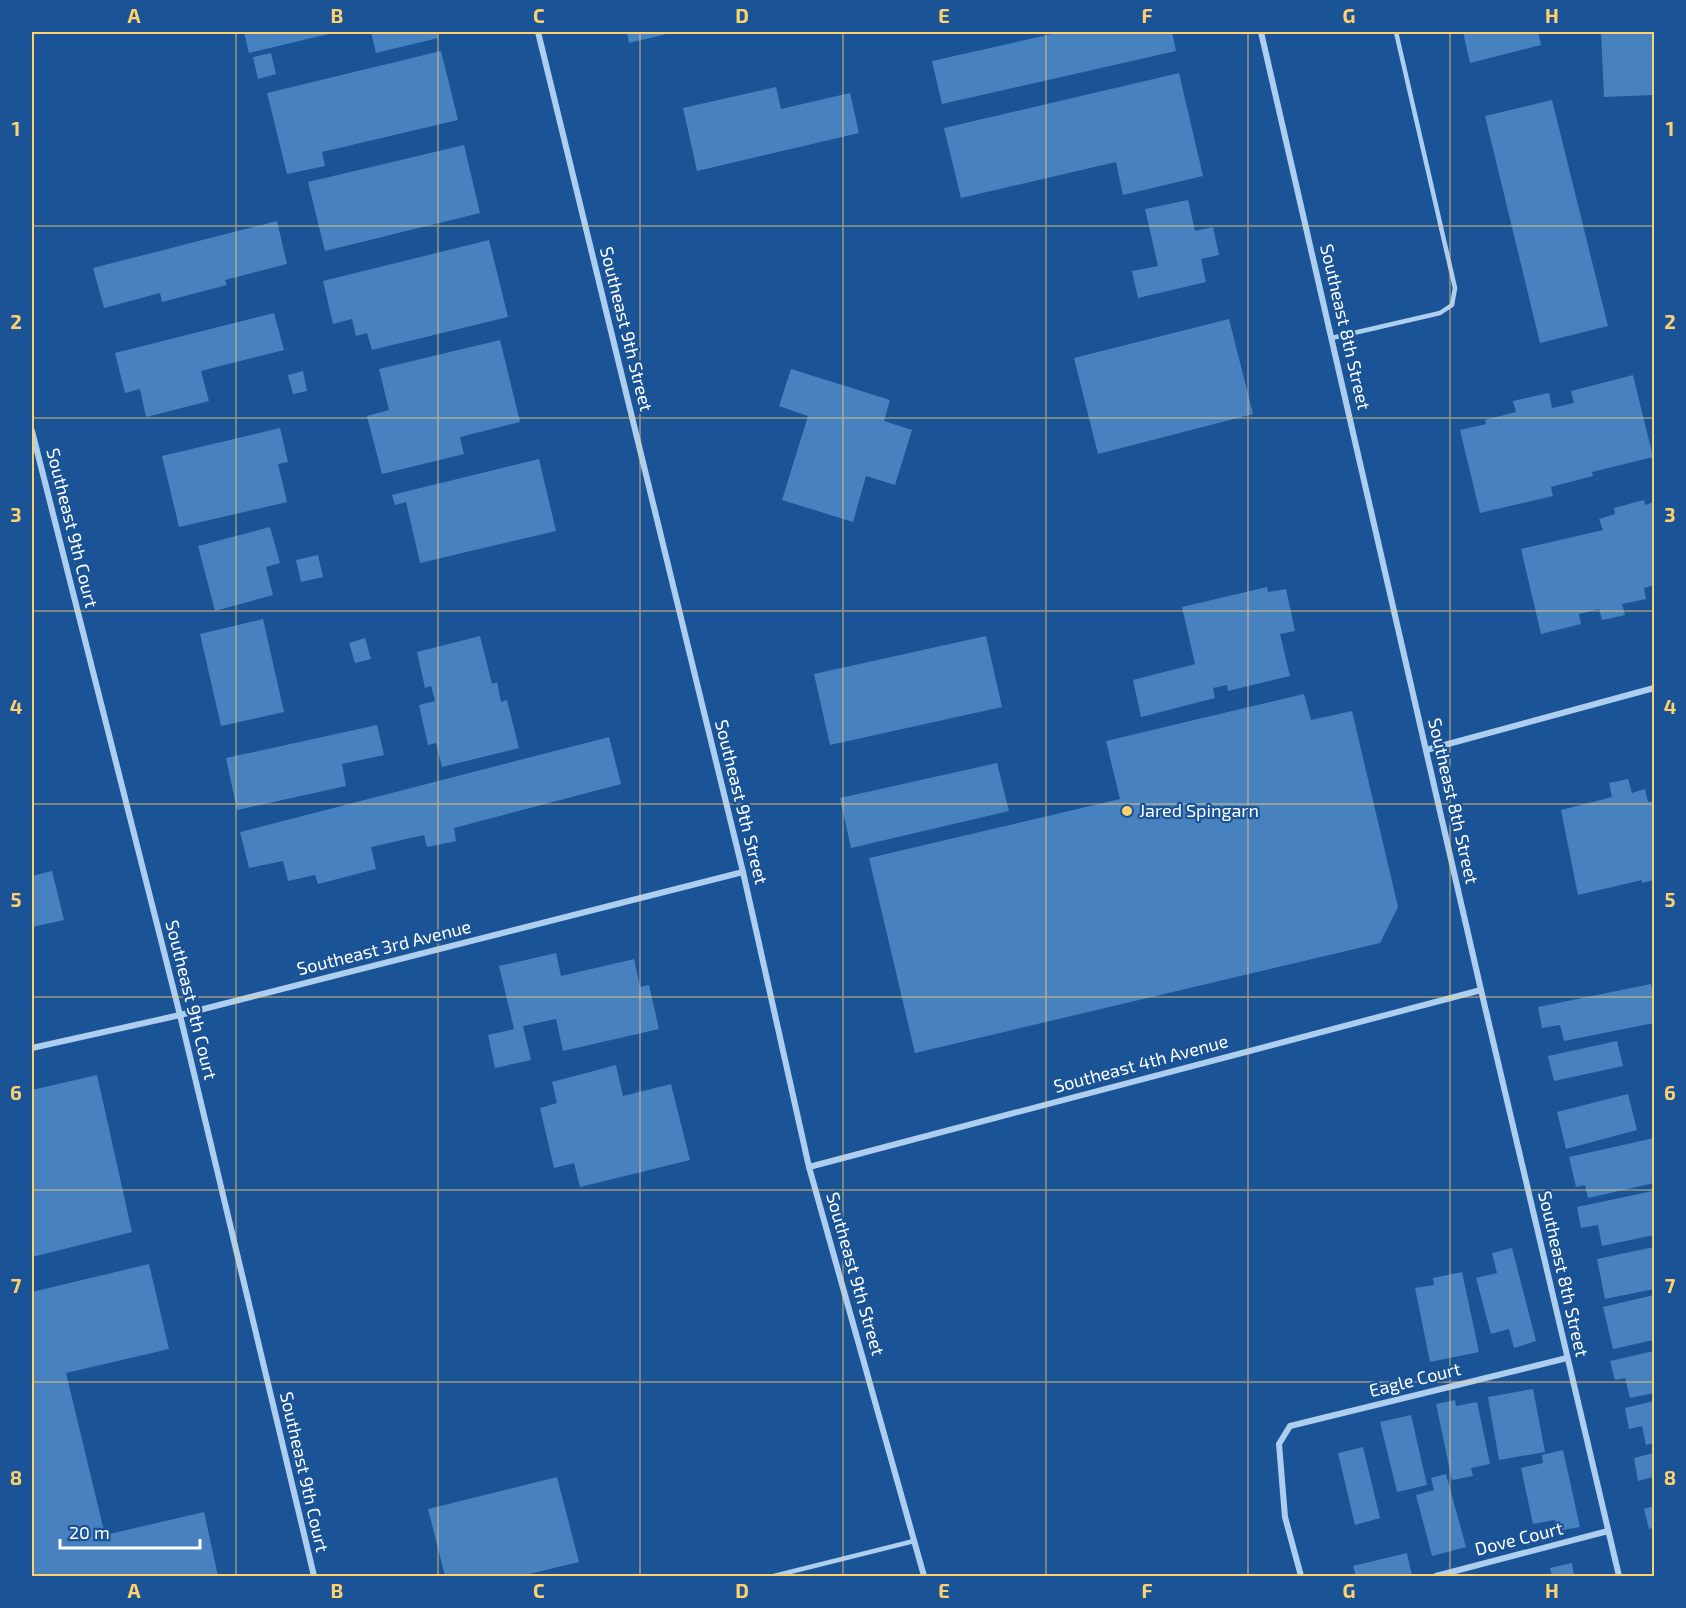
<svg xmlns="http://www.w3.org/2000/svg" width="1686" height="1608" font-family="'Exo 2',sans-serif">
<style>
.building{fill:#4781bf}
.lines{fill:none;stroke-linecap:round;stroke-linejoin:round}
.service{stroke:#aecef0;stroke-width:4.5}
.minor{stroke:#aecef0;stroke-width:6}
.grid{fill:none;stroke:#ffd16d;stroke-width:1.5;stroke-opacity:0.55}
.poi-dot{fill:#ffd16d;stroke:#1a5497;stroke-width:2}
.labels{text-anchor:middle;stroke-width:4.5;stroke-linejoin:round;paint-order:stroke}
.street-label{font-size:18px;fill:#fff;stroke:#1a5497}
.poi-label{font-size:18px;fill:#fff;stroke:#1a5497;text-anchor:start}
.neatline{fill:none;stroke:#ffd16d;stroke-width:2}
.grid-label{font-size:20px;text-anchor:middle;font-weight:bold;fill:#ffd16d}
</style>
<rect width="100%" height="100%" fill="#1a5497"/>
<g class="building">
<path d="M 244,32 L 337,32 L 249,53 Z"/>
<path d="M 371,32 L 437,32 L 438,38 L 376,53 Z"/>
<path d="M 627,32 L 675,32 L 629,43 Z"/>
<path d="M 1061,32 L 1172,32 L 1176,51 L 942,104 L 932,61 Z"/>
<path d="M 1463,32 L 1538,32 L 1541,45 L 1470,63 Z"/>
<path d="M 1601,32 L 1654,32 L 1654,95 L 1604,97 Z"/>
<path d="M 441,51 L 458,120 L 322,152 L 325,166 L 287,174 L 267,93 Z"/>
<path d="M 271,53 L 276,74 L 258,79 L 253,57 Z"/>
<path d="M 1179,73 L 1203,176 L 1123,195 L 1116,162 L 961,198 L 944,128 Z"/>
<path d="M 776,87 L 781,109 L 850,93 L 859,133 L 697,171 L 683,108 Z"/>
<path d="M 1552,100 L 1608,326 L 1540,343 L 1485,116 Z"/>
<path d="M 464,145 L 480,213 L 325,251 L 308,182 Z"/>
<path d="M 1188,200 L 1195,231 L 1213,227 L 1219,255 L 1201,259 L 1206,282 L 1138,298 L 1132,271 L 1158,266 L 1145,209 Z"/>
<path d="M 277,221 L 287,264 L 225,280 L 227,285 L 162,302 L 160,293 L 104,308 L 93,268 Z"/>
<path d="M 489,240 L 508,317 L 372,350 L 367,333 L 356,336 L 352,319 L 333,324 L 323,281 Z"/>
<path d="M 274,313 L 284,350 L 201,371 L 209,401 L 146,417 L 140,389 L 125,393 L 115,353 Z"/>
<path d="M 1229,319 L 1253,414 L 1098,454 L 1074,358 Z"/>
<path d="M 500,340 L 520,422 L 460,437 L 464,454 L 382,474 L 367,416 L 389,410 L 379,369 Z"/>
<path d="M 791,369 L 890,400 L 884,421 L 912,430 L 895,485 L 866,476 L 853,522 L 782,500 L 808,416 L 779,406 Z"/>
<path d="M 303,371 L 307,391 L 293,394 L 288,375 Z"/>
<path d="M 1633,375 L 1653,457 L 1592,472 L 1593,476 L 1551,487 L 1553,496 L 1480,513 L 1460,430 L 1486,424 L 1485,420 L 1516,412 L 1513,401 L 1549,393 L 1552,408 L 1574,403 L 1571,391 Z"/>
<path d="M 280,428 L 288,462 L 278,464 L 287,502 L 179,527 L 162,456 Z"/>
<path d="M 539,459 L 556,531 L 420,563 L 406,502 L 395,505 L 392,495 Z"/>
<path d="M 1644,500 L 1645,505 L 1654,502 L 1654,585 L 1644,588 L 1646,599 L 1622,604 L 1625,615 L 1602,620 L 1599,609 L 1579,614 L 1581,624 L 1541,634 L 1521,549 L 1603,530 L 1599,519 L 1615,514 L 1614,508 Z"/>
<path d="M 270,527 L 280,563 L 266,567 L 273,595 L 215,611 L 198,546 Z"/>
<path d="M 318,555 L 323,577 L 301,582 L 296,560 Z"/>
<path d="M 1267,587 L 1268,592 L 1286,589 L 1295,631 L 1280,634 L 1290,676 L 1228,691 L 1227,685 L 1213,688 L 1215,698 L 1141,717 L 1133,680 L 1195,664 L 1182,607 Z"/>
<path d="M 263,619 L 284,712 L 221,726 L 200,634 Z"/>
<path d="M 480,636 L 492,684 L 497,682 L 501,702 L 507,700 L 519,748 L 442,767 L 436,743 L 428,745 L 419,705 L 435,701 L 431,686 L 425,688 L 417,652 Z"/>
<path d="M 986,636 L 1002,707 L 830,745 L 814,674 Z"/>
<path d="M 365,638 L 371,659 L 355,663 L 349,643 Z"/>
<path d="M 1304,694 L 1311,720 L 1352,711 L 1398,907 L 1380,943 L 915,1053 L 869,858 L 1120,799 L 1106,741 Z"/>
<path d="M 377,725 L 384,755 L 342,764 L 346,786 L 237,810 L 226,758 Z"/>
<path d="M 609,737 L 621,784 L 454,828 L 456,841 L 427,847 L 424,835 L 371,847 L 376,869 L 318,884 L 315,875 L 288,881 L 283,861 L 249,868 L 240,832 Z"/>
<path d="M 997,763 L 1009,811 L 851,848 L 840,798 Z"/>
<path d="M 1628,779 L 1632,793 L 1645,789 L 1648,802 L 1654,801 L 1654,880 L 1642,883 L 1642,880 L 1578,895 L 1561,810 L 1612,797 L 1609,783 Z"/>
<path d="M 52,871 L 64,920 L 32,927 L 32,876 Z"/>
<path d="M 556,953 L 561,976 L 634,959 L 640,987 L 649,985 L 659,1029 L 563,1051 L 556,1019 L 523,1026 L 531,1060 L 495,1068 L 488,1035 L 514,1029 L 499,966 Z"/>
<path d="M 1651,984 L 1654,1002 L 1654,1023 L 1564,1041 L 1560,1025 L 1542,1028 L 1538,1007 Z"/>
<path d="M 1617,1041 L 1623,1066 L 1554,1081 L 1548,1056 Z"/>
<path d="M 616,1065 L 623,1096 L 671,1084 L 690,1160 L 580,1187 L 574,1163 L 554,1168 L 540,1108 L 557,1103 L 552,1082 Z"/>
<path d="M 97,1075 L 132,1232 L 32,1257 L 32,1090 Z"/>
<path d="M 1628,1094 L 1637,1130 L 1566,1149 L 1557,1112 Z"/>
<path d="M 1654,1138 L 1654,1183 L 1588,1198 L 1585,1185 L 1576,1187 L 1569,1157 Z"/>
<path d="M 1653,1191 L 1654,1235 L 1602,1246 L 1598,1225 L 1581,1228 L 1577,1207 Z"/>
<path d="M 1654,1247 L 1654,1289 L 1605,1299 L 1597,1259 Z"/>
<path d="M 1512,1248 L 1536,1341 L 1514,1348 L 1509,1329 L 1491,1334 L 1476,1278 L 1497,1273 L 1492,1253 Z"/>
<path d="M 149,1264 L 169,1349 L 66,1373 L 105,1535 L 204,1512 L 218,1576 L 32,1576 L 32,1292 Z"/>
<path d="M 1462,1272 L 1479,1352 L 1430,1362 L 1415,1288 L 1434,1285 L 1433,1278 Z"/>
<path d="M 1654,1295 L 1654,1340 L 1613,1349 L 1603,1307 Z"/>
<path d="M 1654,1351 L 1654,1393 L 1630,1398 L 1625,1378 L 1615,1380 L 1610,1361 Z"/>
<path d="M 1533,1389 L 1545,1452 L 1499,1460 L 1488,1397 Z"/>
<path d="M 1455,1400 L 1456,1406 L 1477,1402 L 1490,1464 L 1471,1468 L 1473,1476 L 1452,1480 L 1436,1404 Z"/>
<path d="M 1654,1401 L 1654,1443 L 1646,1445 L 1642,1426 L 1629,1429 L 1625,1408 Z"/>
<path d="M 1411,1415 L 1427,1485 L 1397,1492 L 1380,1422 Z"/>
<path d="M 1363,1447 L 1380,1518 L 1355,1525 L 1338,1453 Z"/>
<path d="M 1563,1450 L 1580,1527 L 1557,1531 L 1555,1520 L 1533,1524 L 1521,1468 L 1543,1463 L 1542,1455 Z"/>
<path d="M 1654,1453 L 1654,1481 L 1653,1477 L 1638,1481 L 1634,1458 Z"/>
<path d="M 1446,1474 L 1466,1547 L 1432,1556 L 1416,1495 L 1434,1490 L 1431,1478 Z"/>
<path d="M 557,1477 L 579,1562 L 521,1576 L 445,1576 L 428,1509 Z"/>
<path d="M 1654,1506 L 1654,1527 L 1649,1529 L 1644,1509 Z"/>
<path d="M 1407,1553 L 1412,1576 L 1356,1576 L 1353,1566 Z"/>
<path d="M 1572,1563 L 1574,1576 L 1552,1576 L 1550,1568 Z"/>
</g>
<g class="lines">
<g class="service">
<path d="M 1332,338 L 1440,313 L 1452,305 L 1455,288 L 1396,32"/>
<path d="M 774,1576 L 914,1541"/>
</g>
<g class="minor">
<path d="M 538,32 L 743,872 L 809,1167 L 924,1576"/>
<path d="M 1261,32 L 1481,990 L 1619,1576"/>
<path d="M 32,431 L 180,1015 L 314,1576"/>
<path d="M 1426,750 L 1654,688"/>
<path d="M 32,1048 L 180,1015 L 743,872"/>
<path d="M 809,1167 L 1481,990"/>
<path d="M 1301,1576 L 1285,1517 L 1279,1444 L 1290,1426 L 1567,1358"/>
<path d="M 1436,1576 L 1608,1531"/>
</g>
</g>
<path class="grid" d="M 236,32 L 236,1576M 438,32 L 438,1576M 640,32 L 640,1576M 843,32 L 843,1576M 1046,32 L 1046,1576M 1248,32 L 1248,1576M 1450,32 L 1450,1576M 32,226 L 1654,226M 32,418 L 1654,418M 32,611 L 1654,611M 32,804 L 1654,804M 32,997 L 1654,997M 32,1190 L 1654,1190M 32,1382 L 1654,1382"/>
<circle class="poi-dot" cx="1127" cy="811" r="6"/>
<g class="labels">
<g class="street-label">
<text transform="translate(1345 327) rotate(77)" y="6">Southeast 8th Street</text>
<text transform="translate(626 329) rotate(76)" y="6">Southeast 9th Street</text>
<text transform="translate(72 528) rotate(76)" y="6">Southeast 9th Court</text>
<text transform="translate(1453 801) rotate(77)" y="6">Southeast 8th Street</text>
<text transform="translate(741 802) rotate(76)" y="6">Southeast 9th Street</text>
<text transform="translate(384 948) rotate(-14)" y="6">Southeast 3rd Avenue</text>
<text transform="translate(191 1000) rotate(76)" y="6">Southeast 9th Court</text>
<text transform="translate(1141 1064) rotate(-15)" y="6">Southeast 4th Avenue</text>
<text transform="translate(855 1274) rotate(74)" y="6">Southeast 9th Street</text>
<text transform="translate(1563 1274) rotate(77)" y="6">Southeast 8th Street</text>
<text transform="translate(1415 1380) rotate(-14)" y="6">Eagle Court</text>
<text transform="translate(304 1472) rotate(77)" y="6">Southeast 9th Court</text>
<text transform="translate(1519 1539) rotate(-14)" y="6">Dove Court</text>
</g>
<g class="poi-label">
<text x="1139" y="817">Jared Spingarn</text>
</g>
</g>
<rect width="1686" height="1608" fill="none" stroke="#1a5497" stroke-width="66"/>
<path d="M60 1539v9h140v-9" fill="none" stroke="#ffffff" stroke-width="3"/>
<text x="69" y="1539" font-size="18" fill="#ffffff" stroke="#1a5497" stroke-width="4.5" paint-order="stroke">20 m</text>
<rect x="33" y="33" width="1620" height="1542" class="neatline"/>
<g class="grid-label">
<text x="134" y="23">A</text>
<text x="337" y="23">B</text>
<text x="539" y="23">C</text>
<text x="742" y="23">D</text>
<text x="944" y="23">E</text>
<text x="1147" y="23">F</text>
<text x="1349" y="23">G</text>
<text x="1552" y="23">H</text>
<text x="16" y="136">1</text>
<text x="1670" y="136">1</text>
<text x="16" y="329">2</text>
<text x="1670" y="329">2</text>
<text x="16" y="522">3</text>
<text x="1670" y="522">3</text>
<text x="16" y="714">4</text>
<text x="1670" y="714">4</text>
<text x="16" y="907">5</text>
<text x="1670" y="907">5</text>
<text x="16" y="1100">6</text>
<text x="1670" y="1100">6</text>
<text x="16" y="1293">7</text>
<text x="1670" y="1293">7</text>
<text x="16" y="1485">8</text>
<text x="1670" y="1485">8</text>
<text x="134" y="1598">A</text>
<text x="337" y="1598">B</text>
<text x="539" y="1598">C</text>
<text x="742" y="1598">D</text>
<text x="944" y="1598">E</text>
<text x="1147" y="1598">F</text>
<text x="1349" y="1598">G</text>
<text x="1552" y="1598">H</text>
</g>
</svg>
